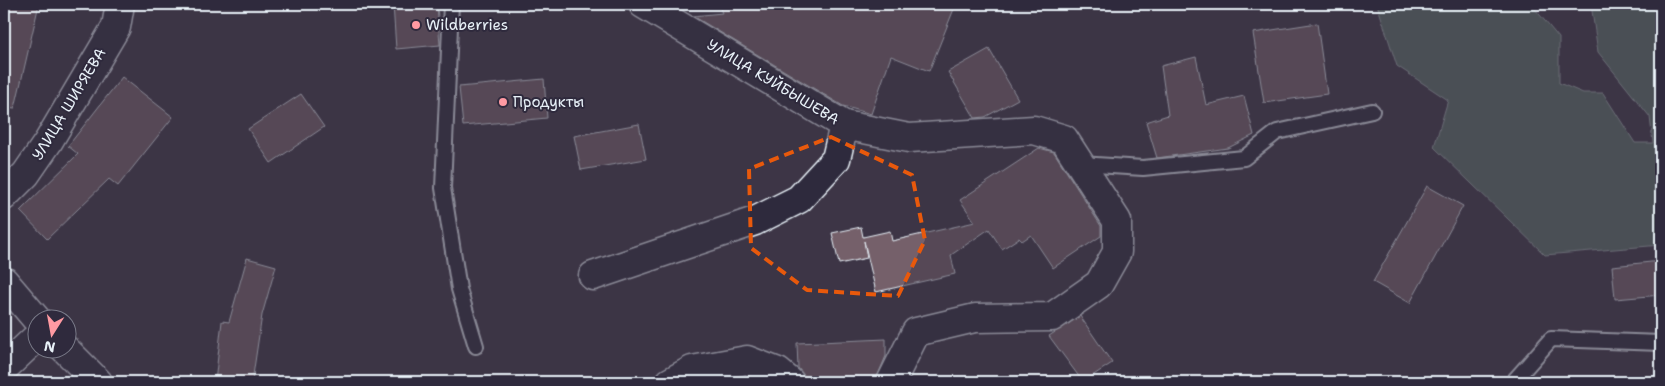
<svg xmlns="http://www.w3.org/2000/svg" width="1665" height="386" font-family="'Shantell Sans',sans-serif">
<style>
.green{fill:#5c7069;stroke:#a2b0b0}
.building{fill:#75616b;stroke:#e8f1f8}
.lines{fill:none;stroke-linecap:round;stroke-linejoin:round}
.service-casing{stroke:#e8f1f8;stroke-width:18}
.minor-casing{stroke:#e8f1f8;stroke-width:31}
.service{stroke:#2f2a3d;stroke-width:14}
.minor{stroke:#2f2a3d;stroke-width:28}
.marked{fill:none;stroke:#e8590c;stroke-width:4;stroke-dasharray:10 6;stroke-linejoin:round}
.poi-dot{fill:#ff9aa2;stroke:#2f2a3d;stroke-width:2}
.labels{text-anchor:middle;stroke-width:4;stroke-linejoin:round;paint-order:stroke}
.poi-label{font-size:15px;fill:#e8f1f8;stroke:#2f2a3d;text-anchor:start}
.street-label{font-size:15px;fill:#e8f1f8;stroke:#2f2a3d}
</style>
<rect width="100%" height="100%" fill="#3d3546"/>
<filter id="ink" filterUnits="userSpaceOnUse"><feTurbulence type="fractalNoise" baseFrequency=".02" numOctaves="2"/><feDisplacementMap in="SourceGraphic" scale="10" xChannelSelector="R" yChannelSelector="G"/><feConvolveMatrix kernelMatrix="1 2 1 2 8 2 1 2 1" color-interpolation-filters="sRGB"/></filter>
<g filter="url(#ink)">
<path class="green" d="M 1377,4 L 1535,4 L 1535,9 L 1559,38 L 1559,83 L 1583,93 L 1603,93 L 1635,143 L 1653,143 L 1650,117 L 1598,52 L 1591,4 L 1661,4 L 1661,245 L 1545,255 L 1434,147 L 1448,100 L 1397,66 Z"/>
<g class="building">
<path d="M 4,4 L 39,4 L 15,108 L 4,107 Z"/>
<path d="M 393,4 L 437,4 L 440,45 L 396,49 Z"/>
<path d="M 718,4 L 956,4 L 929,71 L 891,56 L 871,114 L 843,106 L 693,16 L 722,13 Z"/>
<path d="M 1317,23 L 1327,94 L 1264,103 L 1253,33 Z"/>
<path d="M 989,49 L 1018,99 L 985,117 L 975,118 L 948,72 Z"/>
<path d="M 1196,57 L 1206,105 L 1244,96 L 1254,135 L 1228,148 L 1157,158 L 1146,122 L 1168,115 L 1161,66 Z"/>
<path d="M 122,77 L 173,117 L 118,186 L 109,179 L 47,239 L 20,211 L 78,154 L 68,146 Z"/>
<path d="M 544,79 L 547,118 L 463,126 L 459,87 Z"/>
<path d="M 301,94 L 324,127 L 271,163 L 248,129 Z"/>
<path d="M 639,124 L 646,159 L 581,170 L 574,136 Z"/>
<path d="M 1039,148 L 1054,152 L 1101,226 L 1101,236 L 1053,268 L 1031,235 L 1022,241 L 1019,238 L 1002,249 L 989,229 L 951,255 L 955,274 L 876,292 L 864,241 L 867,258 L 839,264 L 832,233 L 861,227 L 863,237 L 890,231 L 892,241 L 975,222 L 960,200 Z"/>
<path d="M 1427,186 L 1463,206 L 1410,303 L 1373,282 Z"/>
<path d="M 247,258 L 276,266 L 262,315 L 252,382 L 215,382 L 222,321 L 229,322 Z"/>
<path d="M 1661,261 L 1661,295 L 1615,299 L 1612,266 Z"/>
<path d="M 1080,316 L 1112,363 L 1083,382 L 1049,336 Z"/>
<path d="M 886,339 L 886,356 L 875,382 L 805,382 L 804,376 L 798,368 L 797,343 Z"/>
</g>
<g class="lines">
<g class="service-casing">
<g id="service">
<path d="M 451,4 L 443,188 L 459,289 L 476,346"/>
<path d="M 1080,164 L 1143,168 L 1244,158 L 1277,132 L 1372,111"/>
<path d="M 1513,382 L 1551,339 L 1661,343"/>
</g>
</g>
<g class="minor-casing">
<g id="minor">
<path d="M 643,4 L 844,125 L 909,138 L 1034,130 L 1064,139 L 1117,221 L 1117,252 L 1099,284 L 1052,317 L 975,318 L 916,332 L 891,382"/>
<path d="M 4,196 L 26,174 L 48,142 L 116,27 L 120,4"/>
<path d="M 593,276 L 755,221 L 799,199 L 836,159 L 844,125"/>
<path d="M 4,281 L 38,321"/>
<path d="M 64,348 L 98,382"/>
<path d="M 4,368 L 38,336"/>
<path d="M 670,382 L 692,370 L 747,360 L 778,372 L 790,382"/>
</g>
</g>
<use href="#service" class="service"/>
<use href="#minor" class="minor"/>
</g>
</g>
<path d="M0 0H1665V386H0ZM 831,137 L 912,175 L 925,240 L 898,296 L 807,290 L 751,248 L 749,169 Z" fill="#3d3546" fill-opacity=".55" fill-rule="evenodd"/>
<path class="marked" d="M 831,137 L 912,175 L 925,240 L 898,296 L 807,290 L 751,248 L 749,169 Z"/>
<g class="poi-dot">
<circle cx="416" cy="25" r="5"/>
<circle cx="503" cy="102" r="5"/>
</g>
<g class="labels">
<g class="poi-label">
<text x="426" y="30">Wildberries</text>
<text x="513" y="107">Продукты</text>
</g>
<g class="street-label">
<text transform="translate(773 82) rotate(31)" y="5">УЛИЦА КУЙБЫШЕВА</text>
<text transform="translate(69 104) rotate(-59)" y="5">УЛИЦА ШИРЯЕВА</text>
</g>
</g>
<rect width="1665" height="386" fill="none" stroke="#2f2a3d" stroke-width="20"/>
<rect x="10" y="10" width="1645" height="366" fill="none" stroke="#e8f1f8" stroke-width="2" filter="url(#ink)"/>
<g transform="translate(52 334) rotate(191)"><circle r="24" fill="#2f2a3d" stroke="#797a88"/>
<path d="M0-4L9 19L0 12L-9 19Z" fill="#ff9aa2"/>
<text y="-8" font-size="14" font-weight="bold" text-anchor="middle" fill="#e8f1f8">N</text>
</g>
</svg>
